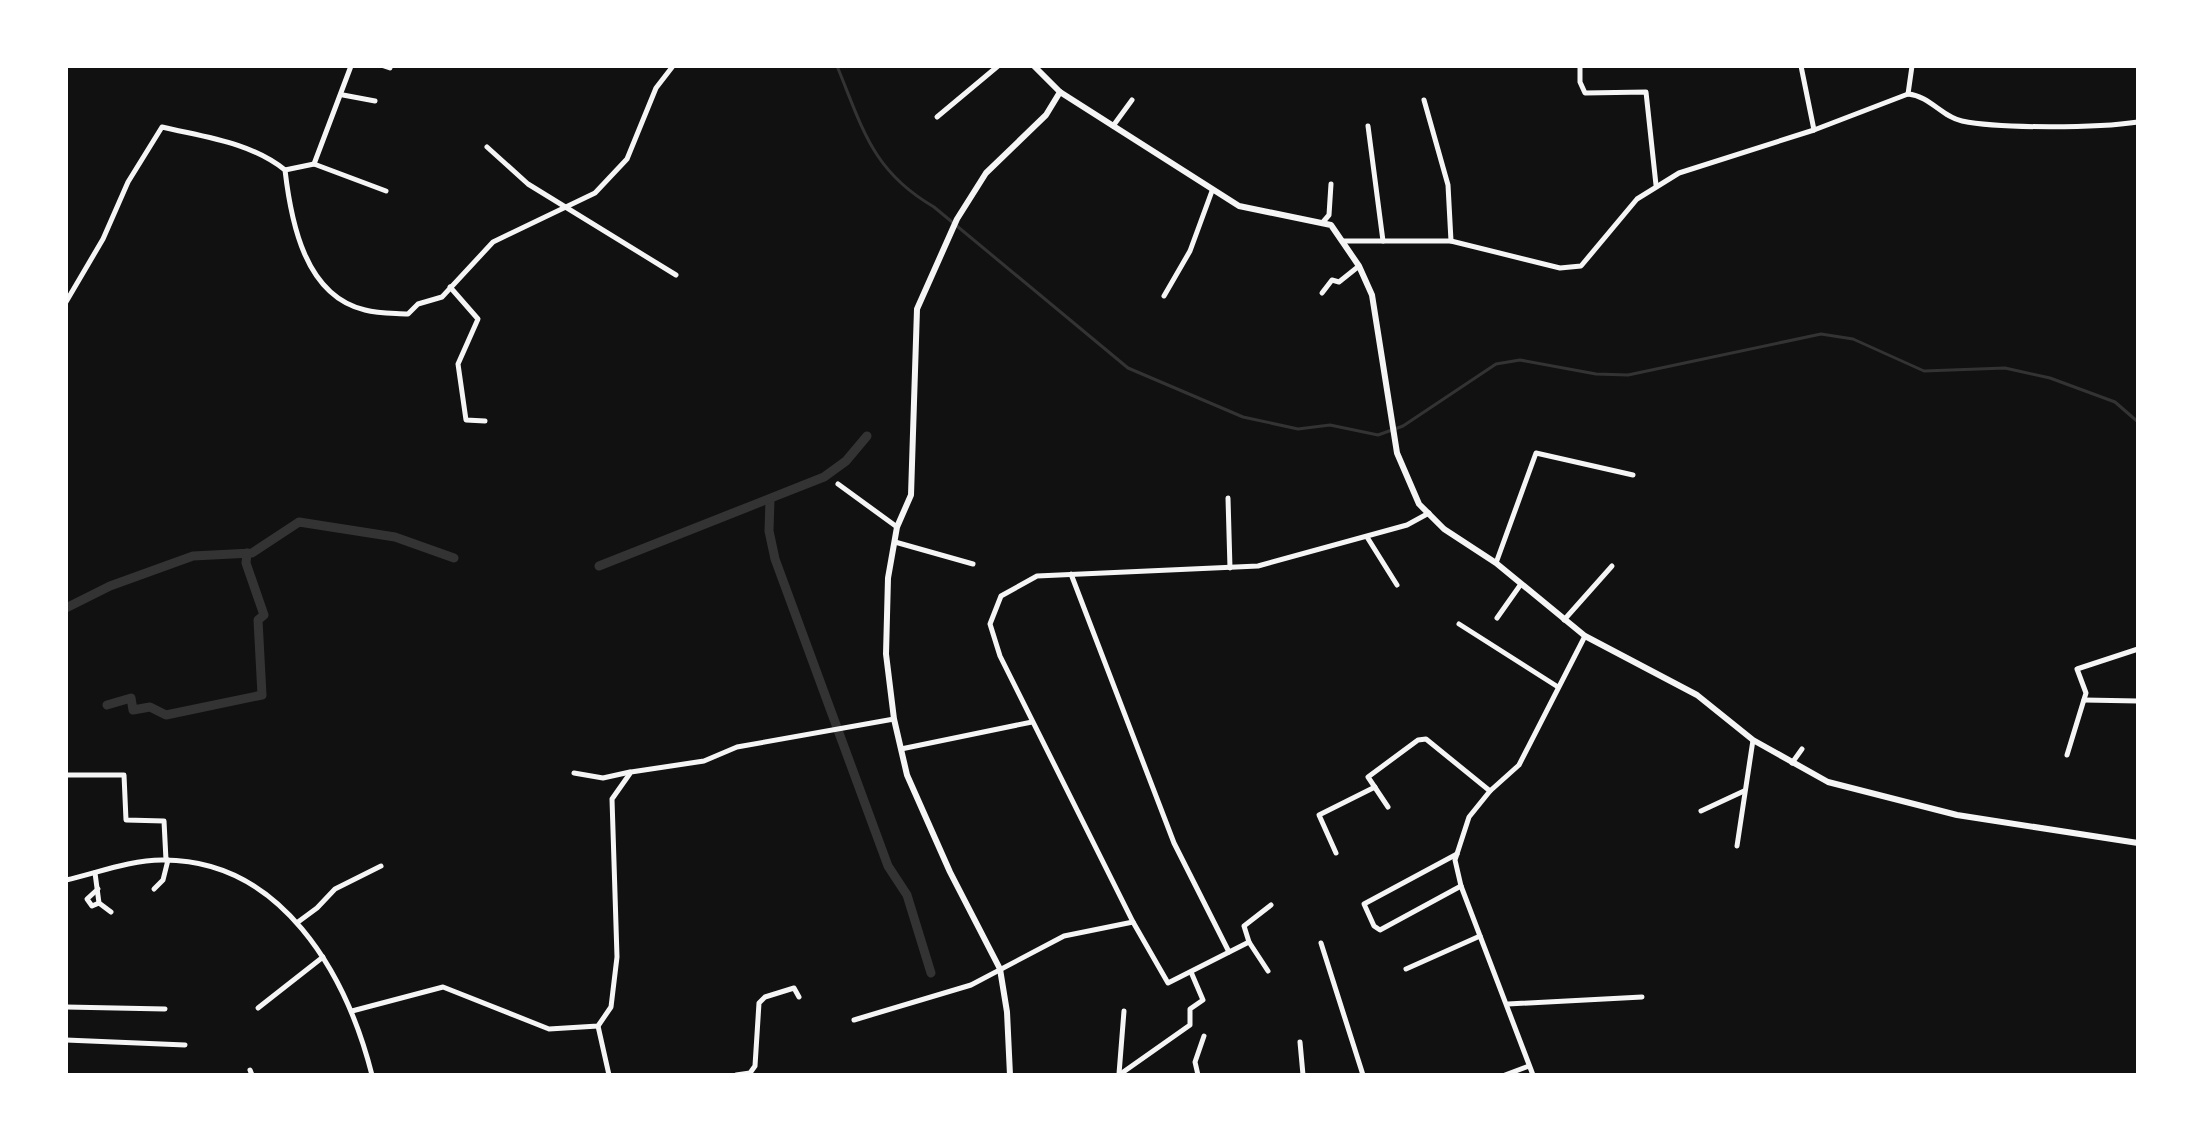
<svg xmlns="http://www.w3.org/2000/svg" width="2204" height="1141" font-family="'Open Sans',sans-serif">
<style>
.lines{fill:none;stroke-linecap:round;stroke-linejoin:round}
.stream{stroke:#333;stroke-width:3}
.canal{stroke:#333;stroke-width:9}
.minor{stroke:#f5f5f5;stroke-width:5}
.tertiary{stroke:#f5f5f5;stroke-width:6}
</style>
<rect width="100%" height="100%" fill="#111"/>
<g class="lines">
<path class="stream" d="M 837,66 C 863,129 872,171 934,207 L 1128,368 L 1243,417 L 1298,429 L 1330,425 L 1378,435 L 1403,426 L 1496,364 L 1520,360 L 1596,374 L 1628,375 L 1821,334 L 1853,339 L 1924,371 L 2005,368 L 2050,378 L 2115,402 L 2138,422"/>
<g class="canal">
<path d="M 770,499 L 769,531 L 775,559 L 888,866 L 907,895 L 931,973"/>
<path d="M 599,566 L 824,477 L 846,461 L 867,436"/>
<path d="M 66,608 L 110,586 L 193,556 L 252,553 L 299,522 L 395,537 L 454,558"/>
<path d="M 107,705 L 131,698 L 133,710 L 150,707 L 166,715 L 262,695 L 258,620 L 264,615 L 246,563 L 247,553"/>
</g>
<g class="minor">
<path d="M 384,66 L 390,68"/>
<path d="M 1580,66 L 1580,82 L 1585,93 L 1646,92 L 1656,185"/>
<path d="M 1801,66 L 1814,130"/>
<path d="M 1908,94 L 1912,66"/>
<path d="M 343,95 L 375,101"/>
<path d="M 1424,100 L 1448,185 L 1451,241"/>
<path d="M 937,117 L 998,66"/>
<path d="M 1113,126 L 1132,100"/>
<path d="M 1368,126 L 1383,241"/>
<path d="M 487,147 L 528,184 L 676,275"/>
<path d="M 314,164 L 351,66"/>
<path d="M 285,170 L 314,164 L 386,191"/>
<path d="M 1323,222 L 1329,215 L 1331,184"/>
<path d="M 1343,241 L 1451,241 L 1560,268 L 1581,266 L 1637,199 L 1679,173 L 1814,130 L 1908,94 C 1930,96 1942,117 1962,121 C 2001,129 2099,128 2138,122"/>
<path d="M 450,287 L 478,319 L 458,364 L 466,420 L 485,421"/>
<path d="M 1322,293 L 1332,280 L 1339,282 L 1359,266"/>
<path d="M 1164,296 L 1190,251 L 1212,191"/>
<path d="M 66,302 L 103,239 L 128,182 L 162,127 C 204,137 250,142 285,170 C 291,222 305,296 365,310 C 379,314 395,313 408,314 L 418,304 L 442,297 L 493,242 L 595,193 L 627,159 L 656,88 L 673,66"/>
<path d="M 838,484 L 897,527"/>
<path d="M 1228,498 L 1230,568"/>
<path d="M 1367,537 L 1397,585"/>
<path d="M 895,542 L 973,564"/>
<path d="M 1496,563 L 1536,453 L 1633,475"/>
<path d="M 1071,574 L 1174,843 L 1229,952"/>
<path d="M 1497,618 L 1521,584"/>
<path d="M 1564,620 L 1612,566"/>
<path d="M 1459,624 L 1558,687"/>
<path d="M 2084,700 L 2138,701"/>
<path d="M 901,749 L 1032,722"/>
<path d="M 2067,755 L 2086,693 L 2077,669 L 2138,649"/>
<path d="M 1792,763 L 1802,749"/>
<path d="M 574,773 L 603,778 L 630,772"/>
<path d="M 66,775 L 124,775 L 126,820 L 164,821 L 166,860"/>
<path d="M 1388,807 L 1368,777 L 1418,740 L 1426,739 L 1490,791"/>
<path d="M 1701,811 L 1744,791"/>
<path d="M 1737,846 L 1753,740"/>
<path d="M 1336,853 L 1319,815 L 1375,787"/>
<path d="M 1457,854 L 1364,904 L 1374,926 L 1380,930 L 1461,886"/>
<path d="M 95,873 L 99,903 L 111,912"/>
<path d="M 66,880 C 97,873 130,860 162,860 C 281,859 346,973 372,1075"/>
<path d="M 98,889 L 87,899 L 92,906 L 99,903"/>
<path d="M 154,889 L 163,880 L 168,860"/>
<path d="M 298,922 L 317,908 L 335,889 L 381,866"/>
<path d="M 1133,922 L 1168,983 L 1249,942 L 1244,926 L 1271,905"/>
<path d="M 1249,942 L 1268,971"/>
<path d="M 1321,943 L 1363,1075"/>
<path d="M 1406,969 L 1480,936"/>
<path d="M 1508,1004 L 1642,997"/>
<path d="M 66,1007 L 165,1009"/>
<path d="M 258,1008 L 323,957"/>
<path d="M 352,1011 L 443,987 L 549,1029 L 598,1026 L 611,1007 L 617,957 L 612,799 L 631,772 L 704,761 L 737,747 L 894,719"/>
<path d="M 854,1020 L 971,985 L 1064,936 L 1133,922 L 1000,656 L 990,624 L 1001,596 L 1037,576 L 1258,566 L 1407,525 L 1429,513"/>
<path d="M 598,1026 L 609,1075"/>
<path d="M 66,1040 L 185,1045"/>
<path d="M 1300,1042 L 1303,1075"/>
<path d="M 250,1070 L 252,1075"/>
<path d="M 1119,1074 L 1124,1011"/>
<path d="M 736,1075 L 750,1073 L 755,1066 L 759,1003 L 765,997 L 794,988 L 799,997"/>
<path d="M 1119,1075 L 1190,1025 L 1190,1009 L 1203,1000 L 1191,972"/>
<path d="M 1198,1075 L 1195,1062 L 1204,1036"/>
<path d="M 1505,1075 L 1529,1066"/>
<path d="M 1533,1075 L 1461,886 L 1455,860 L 1469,817 L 1490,791 L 1519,765 L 1585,636"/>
</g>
<g class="tertiary">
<path d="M 1060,92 L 1239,206 L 1331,225 L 1359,266 L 1372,295 L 1397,453 L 1419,504 L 1444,529 L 1496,563 L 1585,636 L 1697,695 L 1753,740 L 1828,782 L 1957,815 L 2138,843"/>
<path d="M 1010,1075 L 1007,1012 L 1000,969 L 950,872 L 907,775 L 894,719 L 886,654 L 888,578 L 897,527 L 911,495 L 917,309 L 957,219 L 986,173 L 1046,115 L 1060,92 L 1034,66"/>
</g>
</g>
<rect width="2204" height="1141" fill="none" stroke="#ffffff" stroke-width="136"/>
</svg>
